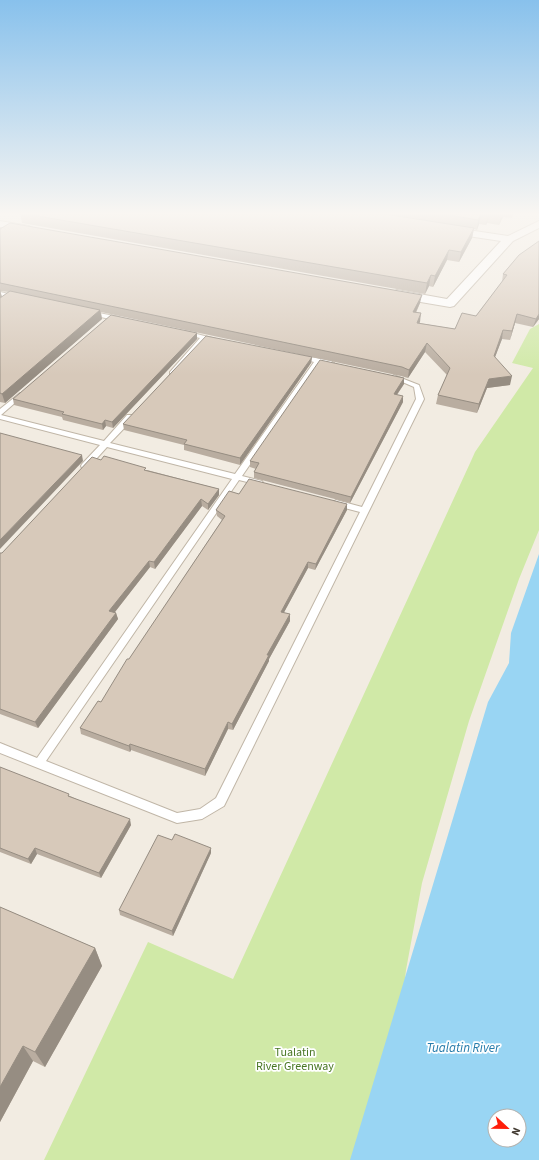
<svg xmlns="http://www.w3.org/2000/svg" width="539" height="1160" font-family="'Source Sans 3',sans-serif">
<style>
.green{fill:#d0e9a7}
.water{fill:#99d5f3;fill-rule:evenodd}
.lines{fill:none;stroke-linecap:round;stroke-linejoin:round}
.lane-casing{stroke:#c0b6a7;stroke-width:2}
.street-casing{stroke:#c0b6a7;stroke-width:2}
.lane{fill:#fff;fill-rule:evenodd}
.street{fill:#fff;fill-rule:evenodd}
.wall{fill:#b9ada0;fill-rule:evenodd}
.shaded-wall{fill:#968d82}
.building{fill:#d7c9ba;stroke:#968d82}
.labels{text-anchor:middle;stroke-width:3.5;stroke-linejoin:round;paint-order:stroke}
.near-park-label{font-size:12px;fill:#497724;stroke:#fff}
.near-water-label{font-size:13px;font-style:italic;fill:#267cab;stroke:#fff}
</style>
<rect width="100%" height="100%" fill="#f2ece2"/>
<path class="green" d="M 539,324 L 539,530 L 519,579 L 469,721 L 422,883 L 406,970 L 384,1160 L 44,1160 L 148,942 L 233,979 L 471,461 L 475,452 L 533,368 L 512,363 L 530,329 Z"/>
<path class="water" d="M 539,554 L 539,1160 L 350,1160 L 488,702 L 509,663 L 511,633 ZM 495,1116 L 519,1116 L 519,1140 L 495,1140 Z"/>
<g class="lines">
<g class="lane-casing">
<g id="lane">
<path d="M 0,292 L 18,296 L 19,297 L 16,299 L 0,296 Z"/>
<path d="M 89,311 L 119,317 L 122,319 L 119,321 L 87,314 L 86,313 Z"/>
<path d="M 185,331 L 220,340 L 217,342 L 206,340 L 174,374 L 170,374 L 170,372 L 200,338 L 183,334 L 182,333 Z"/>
<path d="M 300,355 L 331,361 L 334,363 L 331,365 L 320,363 L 242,476 L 262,481 L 263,483 L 259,485 L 239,480 L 46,761 L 177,813 L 200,809 L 216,798 L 360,512 L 333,505 L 332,503 L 336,500 L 362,507 L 416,399 L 414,387 L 391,377 L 394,375 L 396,376 L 419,385 L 424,399 L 224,806 L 202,819 L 177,823 L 0,753 L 0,743 L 37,758 L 232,479 L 107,447 L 88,468 L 82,468 L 81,466 L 82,464 L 100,445 L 0,419 L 0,409 L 20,393 L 24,393 L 24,395 L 1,415 L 104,441 L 127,415 L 133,415 L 133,419 L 110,443 L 235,474 L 314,362 L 298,358 L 298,356 Z"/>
</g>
</g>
<g class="street-casing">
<g id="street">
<path d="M 0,221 L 29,226 L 34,229 L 29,232 L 0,227 Z"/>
<path d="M 539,221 L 539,228 L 513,241 L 454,306 L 450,307 L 397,298 L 393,296 L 391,294 L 393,292 L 397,290 L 447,299 L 501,241 L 448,233 L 444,232 L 443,230 L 444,228 L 448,227 L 508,236 Z"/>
</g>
</g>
<use href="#lane" class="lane"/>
<use href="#street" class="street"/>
</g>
<g class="wall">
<path d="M 21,212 L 514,212 L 512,218 L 503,217 L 499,225 L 487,223 L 486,225 L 479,224 L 477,230 L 474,229 L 472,238 L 459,262 L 447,260 L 433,287 L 429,286 L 425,294 L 22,223 L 20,213 Z"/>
<path d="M 0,229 L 420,303 L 416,313 L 420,322 L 419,323 L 455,329 L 476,316 L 502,282 L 503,274 L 519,255 L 539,319 L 533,327 L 515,323 L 510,340 L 502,339 L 495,357 L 510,385 L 487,388 L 477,413 L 436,404 L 438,395 L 447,375 L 425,352 L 408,378 L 401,376 L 101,312 L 102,319 L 5,403 L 0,402 ZM 0,291 L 9,292 L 2,297 Z"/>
<path d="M 197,333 L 197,339 L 113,428 L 106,426 L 103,430 L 63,420 L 62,417 L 14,405 L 13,399 Z"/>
<path d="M 312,357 L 311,363 L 240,465 L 184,450 L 184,445 L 124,430 L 123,424 Z"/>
<path d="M 404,384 L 397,395 L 403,402 L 350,503 L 254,478 L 254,472 L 256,469 L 250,467 L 250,461 Z"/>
<path d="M 147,470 L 219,489 L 219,495 L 208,510 L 202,506 L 155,569 L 150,567 L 115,612 L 116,613 L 118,619 L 38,728 L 0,714 L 0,553 L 2,553 Z"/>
<path d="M 239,494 L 347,504 L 347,510 L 315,570 L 308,568 L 284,612 L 290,621 L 269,659 L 269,661 L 233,730 L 228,729 L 205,776 L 131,750 L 130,752 L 81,734 L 80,728 L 101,702 L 222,520 L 217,516 L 216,510 Z"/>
<path d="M 0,767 L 70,796 L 131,825 L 101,878 L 37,854 L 31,864 L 0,852 Z"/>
<path d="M 211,853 L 173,936 L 120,915 L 119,910 Z"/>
<path d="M 0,907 L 95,948 L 102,966 L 45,1067 L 33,1061 L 0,1122 Z"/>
</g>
<g class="shaded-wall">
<path d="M 502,212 L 503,212 L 503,217 L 499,225 Z"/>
<path d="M 489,213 L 487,223 L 486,225 L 488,215 Z"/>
<path d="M 481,214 L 479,224 L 477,230 L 478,220 Z"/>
<path d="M 474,228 L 472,238 L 459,262 L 461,252 Z"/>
<path d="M 449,250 L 447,260 L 433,287 L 435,276 Z"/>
<path d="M 431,275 L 429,286 L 425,294 L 427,283 Z"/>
<path d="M 0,289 L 2,298 L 0,300 Z"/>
<path d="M 422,295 L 420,303 L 412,320 L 413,312 Z"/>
<path d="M 100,310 L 102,319 L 5,403 L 2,394 Z"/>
<path d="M 421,313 L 420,322 L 415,331 L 417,323 Z"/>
<path d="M 517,314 L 515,323 L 510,340 L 512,331 Z"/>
<path d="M 539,314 L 539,319 L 533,327 L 536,319 Z"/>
<path d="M 503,330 L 502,339 L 492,365 L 494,356 Z"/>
<path d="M 197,333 L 197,339 L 113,428 L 112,422 Z"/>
<path d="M 427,343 L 425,352 L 408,378 L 409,370 Z"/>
<path d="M 312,357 L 311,363 L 240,465 L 240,458 Z"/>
<path d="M 512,376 L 510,385 L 487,388 L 477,413 L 479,404 L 489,379 Z"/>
<path d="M 404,378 L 404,384 L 393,400 L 394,394 Z"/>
<path d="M 403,396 L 403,402 L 350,503 L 351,497 Z"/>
<path d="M 105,420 L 106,426 L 103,430 L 102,424 Z"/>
<path d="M 82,455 L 83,461 L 0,549 L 0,540 Z"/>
<path d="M 219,489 L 219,495 L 208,510 L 208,504 Z"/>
<path d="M 201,499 L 202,506 L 155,569 L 154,562 Z"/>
<path d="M 347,504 L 347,510 L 315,570 L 316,564 Z"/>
<path d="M 149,561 L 150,567 L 111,617 L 109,611 Z"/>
<path d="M 308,562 L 308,568 L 281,618 L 281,612 Z"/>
<path d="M 116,613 L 118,619 L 38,728 L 35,722 Z"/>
<path d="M 290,614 L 290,621 L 269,659 L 269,661 L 233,730 L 232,724 L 267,655 Z"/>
<path d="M 228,722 L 228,729 L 205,776 L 205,769 Z"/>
<path d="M 130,744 L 131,750 L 130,752 L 129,746 Z"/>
<path d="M 130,819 L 131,825 L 101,878 L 99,873 Z"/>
<path d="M 35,848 L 37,854 L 31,864 L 28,859 Z"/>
<path d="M 211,848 L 211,853 L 173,936 L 172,931 Z"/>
<path d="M 95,948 L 102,966 L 45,1067 L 35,1052 Z"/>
<path d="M 23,1046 L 33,1061 L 0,1122 L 0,1087 Z"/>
</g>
<g class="building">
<path d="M 21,212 L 372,212 L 474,228 L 461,252 L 449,250 L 435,276 L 431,275 L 427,283 L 20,213 Z"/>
<path d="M 431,212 L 502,212 L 501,215 L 489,213 L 488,215 L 481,214 L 478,220 Z"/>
<path d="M 10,223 L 422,295 L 413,312 L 421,313 L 417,323 L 455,329 L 462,313 L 476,316 L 507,275 L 503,274 L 519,255 L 539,241 L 539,314 L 536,319 L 517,314 L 512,331 L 503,330 L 494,356 L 512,376 L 489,379 L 479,404 L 438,395 L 450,368 L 427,343 L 409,370 L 402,367 L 0,283 L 0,229 Z"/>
<path d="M 10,291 L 100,310 L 2,394 L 0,393 L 0,298 Z"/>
<path d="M 111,315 L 197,333 L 112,422 L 105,420 L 102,424 L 62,414 L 64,412 L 13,399 Z"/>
<path d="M 206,336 L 312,357 L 240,458 L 184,444 L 187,440 L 123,424 Z"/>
<path d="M 320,360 L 404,378 L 394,394 L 403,396 L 351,497 L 254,472 L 259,463 L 250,461 Z"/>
<path d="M 0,433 L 82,455 L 0,540 Z"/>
<path d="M 104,456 L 146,468 L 144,470 L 219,489 L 208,504 L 201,499 L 154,562 L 149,561 L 109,611 L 116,613 L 35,722 L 0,709 L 0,553 L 2,553 L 92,457 L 101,460 Z"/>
<path d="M 249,479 L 347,504 L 316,564 L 308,562 L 281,612 L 290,614 L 267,655 L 269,655 L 232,724 L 228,722 L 205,769 L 130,744 L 129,746 L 80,728 L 98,701 L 101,702 L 127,659 L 129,659 L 225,516 L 216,510 L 229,491 L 239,494 Z"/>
<path d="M 0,767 L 69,794 L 68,796 L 130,819 L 99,873 L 35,848 L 28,859 L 0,848 Z"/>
<path d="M 175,834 L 211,848 L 172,931 L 119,910 L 158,835 L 172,840 Z"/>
<path d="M 0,907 L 95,948 L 35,1052 L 23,1046 L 0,1087 Z"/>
</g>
<linearGradient id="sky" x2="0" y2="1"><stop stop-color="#88c1ec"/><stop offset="0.57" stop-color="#f9f6f2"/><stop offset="1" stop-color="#f9f6f2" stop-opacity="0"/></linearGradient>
<rect width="539" height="375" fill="url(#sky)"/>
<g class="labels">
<g class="near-park-label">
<text x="295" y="1056">Tualatin<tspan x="295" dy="14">River Greenway</tspan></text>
</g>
<g class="near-water-label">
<text x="463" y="1052">Tualatin River</text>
</g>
</g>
<g transform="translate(507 1128) rotate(112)"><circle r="19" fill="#ffffff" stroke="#b4b1ad"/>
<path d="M0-3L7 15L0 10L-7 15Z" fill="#ff1e0b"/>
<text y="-6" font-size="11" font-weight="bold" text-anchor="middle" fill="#433b32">N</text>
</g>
</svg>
